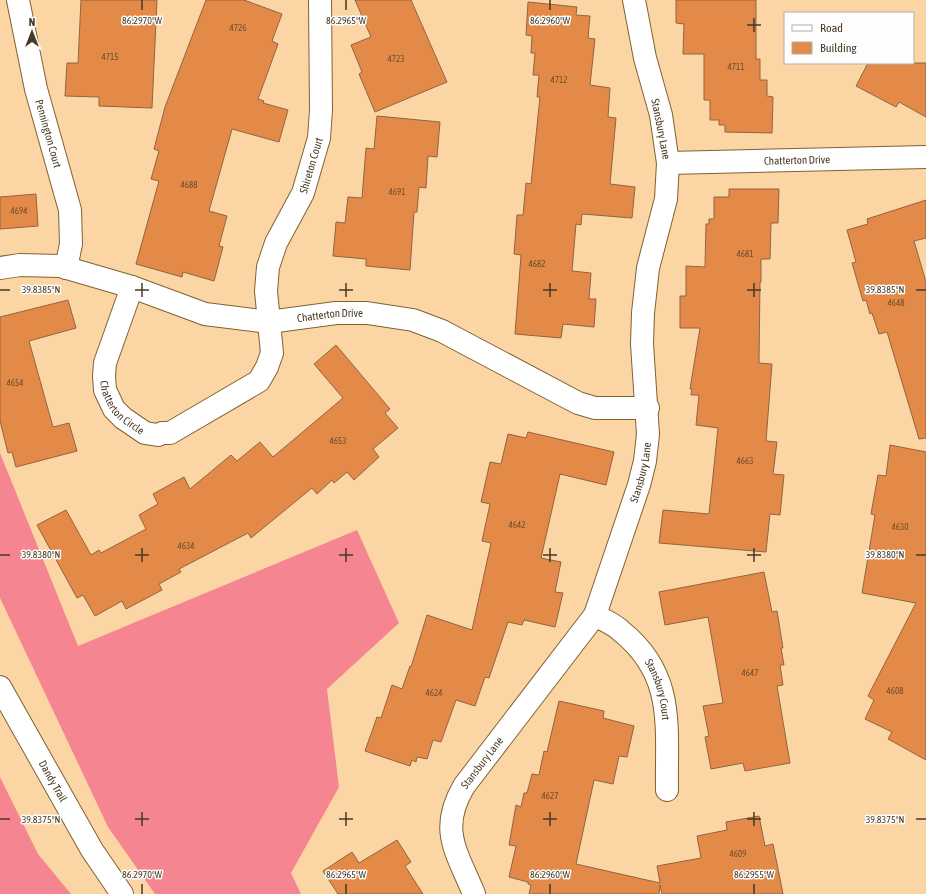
<svg xmlns="http://www.w3.org/2000/svg" width="926" height="894" font-family="'Asap Condensed',sans-serif">
<style>
.forest{fill:#f58691}
.building{fill:#e38a48;stroke:#926343}
.lines{fill:none;stroke-linecap:round;stroke-linejoin:round}
.minor-casing{stroke:#816132;stroke-width:24}
.minor{stroke:#fff;stroke-width:22}
.ticks{fill:none;stroke:#473924;stroke-width:1.5}
.labels{text-anchor:middle;stroke-width:3;stroke-linejoin:round;paint-order:stroke}
.number-label{font-size:9px;fill:#6e4d2d}
.street-label{font-size:11px;fill:#473924;stroke:#fdfdfd}
.ticks-label{font-size:10px;text-anchor:middle;fill:#473924;stroke:#fdfdfd;stroke-width:3;stroke-linejoin:round;paint-order:stroke}
</style>
<rect width="100%" height="100%" fill="#fbd6a4"/>
<g class="forest">
<path d="M 0,453 L 78,646 L 357,530 L 399,623 L 327,689 L 339,787 L 291,873 L 301,894 L 155,894 L 108,827 L 0,598 Z"/>
<path d="M 0,777 L 38,854 L 71,894 L 0,894 Z"/>
</g>
<g class="building">
<path d="M 81,0 L 157,0 L 152,108 L 99,106 L 99,97 L 65,96 L 67,63 L 78,63 Z"/>
<path d="M 206,0 L 244,0 L 282,14 L 272,41 L 278,44 L 258,99 L 264,101 L 263,103 L 288,110 L 279,142 L 232,129 L 209,211 L 227,216 L 219,246 L 223,247 L 214,281 L 183,272 L 182,277 L 136,264 L 159,181 L 151,179 L 159,151 L 154,149 L 165,107 Z"/>
<path d="M 355,0 L 411,0 L 447,82 L 375,112 L 359,74 L 362,72 L 351,45 L 371,37 Z"/>
<path d="M 676,0 L 756,0 L 756,59 L 760,59 L 760,80 L 767,80 L 767,96 L 773,97 L 772,133 L 725,132 L 725,125 L 719,125 L 719,120 L 710,120 L 710,100 L 704,100 L 704,54 L 683,54 L 684,24 L 676,23 Z"/>
<path d="M 528,2 L 577,7 L 576,15 L 590,16 L 588,38 L 595,39 L 590,85 L 610,88 L 608,117 L 616,118 L 610,184 L 635,187 L 632,218 L 582,214 L 581,225 L 576,224 L 572,271 L 591,273 L 589,299 L 596,299 L 594,327 L 563,324 L 561,338 L 515,334 L 521,255 L 514,254 L 517,215 L 523,215 L 526,183 L 531,184 L 540,97 L 537,97 L 539,75 L 533,75 L 535,53 L 531,53 L 532,36 L 526,35 Z"/>
<path d="M 868,63 L 926,63 L 926,117 L 899,102 L 896,107 L 856,86 Z"/>
<path d="M 377,116 L 440,122 L 437,157 L 428,156 L 426,188 L 419,187 L 417,212 L 414,212 L 410,270 L 366,266 L 366,259 L 333,256 L 336,222 L 345,223 L 348,197 L 362,198 L 366,148 L 374,149 Z"/>
<path d="M 729,189 L 779,189 L 778,223 L 771,223 L 770,259 L 761,259 L 761,282 L 760,282 L 759,363 L 772,364 L 766,441 L 777,442 L 773,474 L 784,475 L 780,515 L 770,514 L 766,552 L 659,543 L 663,510 L 709,514 L 718,428 L 696,425 L 699,395 L 691,395 L 692,389 L 690,389 L 700,328 L 680,328 L 680,296 L 686,296 L 686,266 L 705,267 L 706,224 L 709,224 L 709,219 L 714,219 L 714,197 L 729,197 Z"/>
<path d="M 36,194 L 38,226 L 0,229 L 0,197 Z"/>
<path d="M 926,200 L 926,238 L 914,241 L 926,282 L 926,438 L 919,439 L 887,332 L 879,334 L 872,313 L 870,314 L 866,300 L 863,301 L 852,263 L 856,262 L 847,230 L 868,224 L 867,219 Z"/>
<path d="M 68,300 L 76,328 L 29,341 L 53,427 L 69,423 L 77,451 L 16,467 L 12,452 L 8,453 L 0,421 L 0,317 Z"/>
<path d="M 336,345 L 390,409 L 385,413 L 398,428 L 373,449 L 379,457 L 354,480 L 347,472 L 334,483 L 332,480 L 317,494 L 312,488 L 251,538 L 248,533 L 179,569 L 181,572 L 159,584 L 162,590 L 126,609 L 122,601 L 95,616 L 83,595 L 77,598 L 37,525 L 66,510 L 91,555 L 99,550 L 101,553 L 146,529 L 139,515 L 158,504 L 153,494 L 184,477 L 190,489 L 231,455 L 237,461 L 260,442 L 273,457 L 343,398 L 314,364 Z"/>
<path d="M 528,432 L 614,452 L 606,485 L 560,474 L 541,558 L 561,562 L 555,592 L 563,593 L 555,627 L 524,620 L 522,625 L 508,622 L 489,678 L 485,677 L 475,706 L 456,700 L 441,742 L 433,740 L 427,759 L 417,757 L 416,762 L 412,760 L 410,766 L 365,751 L 377,717 L 381,718 L 392,685 L 402,689 L 410,666 L 411,667 L 427,615 L 472,630 L 491,543 L 482,541 L 490,504 L 481,502 L 490,462 L 501,464 L 508,434 L 526,438 Z"/>
<path d="M 890,445 L 926,452 L 926,760 L 888,739 L 892,732 L 865,719 L 874,700 L 868,696 L 916,603 L 862,593 L 875,515 L 871,514 L 878,475 L 886,476 Z"/>
<path d="M 764,572 L 772,612 L 777,611 L 783,648 L 781,648 L 784,665 L 780,665 L 783,685 L 777,686 L 790,763 L 745,771 L 743,763 L 711,769 L 705,737 L 709,736 L 703,706 L 723,703 L 708,617 L 665,625 L 659,592 Z"/>
<path d="M 559,701 L 604,711 L 603,718 L 634,726 L 627,757 L 619,756 L 613,784 L 594,780 L 576,864 L 660,883 L 657,866 L 701,858 L 697,836 L 727,830 L 726,822 L 759,816 L 765,846 L 773,844 L 783,894 L 662,894 L 660,885 L 659,894 L 529,894 L 531,885 L 528,884 L 528,882 L 509,877 L 516,846 L 509,845 L 516,805 L 521,807 L 524,793 L 527,793 L 532,774 L 539,775 L 544,751 L 547,752 Z"/>
<path d="M 397,840 L 411,862 L 405,866 L 423,894 L 338,894 L 323,871 L 352,852 L 359,863 Z"/>
</g>
<g class="lines">
<g class="minor-casing">
<g id="minor">
<path id="s1" d="M 18,0 L 36,89 L 70,210 L 71,244 L 66,268"/>
<path id="s2" d="M 668,163 L 926,157"/>
<path id="s3" d="M 0,268 L 20,265 L 60,266 L 132,287 L 205,314 L 269,322 L 336,313 L 367,313 L 413,320 L 442,331 L 578,403 L 595,408 L 648,408"/>
<path id="s4" d="M 132,287 L 105,363 L 104,376 L 105,390 L 114,409 L 123,418 L 145,433 L 158,435 L 162,433 L 170,433 L 259,381 L 267,367 L 272,353 L 266,291 L 268,267 L 276,243 L 303,193 L 319,138 L 321,110 L 320,0"/>
<path id="s5" d="M 595,615 C 603,620 614,624 621,631 C 676,675 666,727 667,790"/>
<path id="s6" d="M 0,687 L 92,850 L 122,894"/>
<path id="s7" d="M 474,894 C 457,852 438,830 464,786 L 595,615 L 639,485 L 645,461 L 648,434 L 642,344 L 643,313 L 648,268 L 666,199 L 668,163 L 661,115 L 645,58 L 634,0"/>
</g>
</g>
<use href="#minor" class="minor"/>
</g>
<path class="ticks" d="M 142,0 L 142,10M 346,0 L 346,10M 550,0 L 550,10M 754,18 L 754,32M 747,25 L 761,25M 142,283 L 142,297M 346,283 L 346,297M 550,283 L 550,297M 754,283 L 754,297M 0,290 L 10,290M 135,290 L 149,290M 339,290 L 353,290M 543,290 L 557,290M 747,290 L 761,290M 916,290 L 926,290M 142,548 L 142,562M 346,548 L 346,562M 550,548 L 550,562M 754,548 L 754,562M 0,555 L 10,555M 135,555 L 149,555M 339,555 L 353,555M 543,555 L 557,555M 747,555 L 761,555M 916,555 L 926,555M 142,812 L 142,826M 346,812 L 346,826M 550,812 L 550,826M 754,812 L 754,826M 0,819 L 10,819M 135,819 L 149,819M 339,819 L 353,819M 543,819 L 557,819M 747,819 L 761,819M 916,819 L 926,819M 142,884 L 142,894M 346,884 L 346,894M 550,884 L 550,894M 754,884 L 754,894"/>
<g class="labels">
<g class="number-label">
<text x="238" y="31">4726</text>
<text x="110" y="60">4715</text>
<text x="396" y="62">4723</text>
<text x="736" y="70">4711</text>
<text x="559" y="83">4712</text>
<text x="189" y="188">4688</text>
<text x="397" y="195">4691</text>
<text x="19" y="214">4694</text>
<text x="745" y="257">4681</text>
<text x="537" y="267">4682</text>
<text x="896" y="306">4648</text>
<text x="15" y="386">4654</text>
<text x="338" y="444">4653</text>
<text x="745" y="464">4663</text>
<text x="517" y="528">4642</text>
<text x="900" y="530">4630</text>
<text x="186" y="549">4634</text>
<text x="750" y="676">4647</text>
<text x="895" y="694">4608</text>
<text x="434" y="696">4624</text>
<text x="550" y="799">4627</text>
<text x="738" y="857">4609</text>
</g>
<g class="street-label">
<text transform="translate(661 129) rotate(79)" y="4">Stansbury Lane</text>
<text dy="4" stroke="none"><textPath href="#s1" startOffset="137">Pennington Court</textPath></text>
<text dy="4" stroke="none"><textPath href="#s2" startOffset="129">Chatterton Drive</textPath></text>
<text dy="4" stroke="none"><textPath href="#s4" startOffset="525">Shireton Court</textPath></text>
<text dy="4" stroke="none"><textPath href="#s3" startOffset="339">Chatterton Drive</textPath></text>
<text dy="4" stroke="none"><textPath href="#s4" startOffset="132">Chatterton Circle</textPath></text>
<text dy="4" stroke="none"><textPath href="#s7" startOffset="480">Stansbury Lane</textPath></text>
<text dy="4" stroke="none"><textPath href="#s5" startOffset="102">Stansbury Court</textPath></text>
<text dy="4" stroke="none"><textPath href="#s7" startOffset="144">Stansbury Lane</textPath></text>
<text dy="4" stroke="none"><textPath href="#s6" startOffset="108">Dandy Trail</textPath></text>
</g>
</g>
<g class="ticks-label">
<text x="142" y="24">86.2970°W</text>
<text x="346" y="24">86.2965°W</text>
<text x="550" y="24">86.2960°W</text>
<text x="41" y="293">39.8385°N</text>
<text x="885" y="293">39.8385°N</text>
<text x="41" y="558">39.8380°N</text>
<text x="885" y="558">39.8380°N</text>
<text x="41" y="823">39.8375°N</text>
<text x="885" y="823">39.8375°N</text>
<text x="142" y="878">86.2970°W</text>
<text x="346" y="878">86.2965°W</text>
<text x="550" y="878">86.2960°W</text>
<text x="754" y="878">86.2955°W</text>
</g>
<rect x="784" y="12" width="130" height="52" fill="#fdfdfd" stroke="#b4afa6"/>
<rect x="792" y="25" width="20" height="6" fill="#ffffff" stroke="#b4afa6"/>
<text x="820" y="32" font-size="12" fill="#473924">Road</text>
<rect x="792" y="42" width="20" height="12" fill="#e38a48" stroke="#b4afa6"/>
<text x="820" y="52" font-size="12" fill="#473924">Building</text>
<g transform="translate(32 32)" stroke="#fdfdfd" stroke-width="3" paint-order="stroke">
<path d="M0-3L7 15L0 10L-7 15Z" fill="#473924"/>
<text y="-6" font-size="11" font-weight="bold" text-anchor="middle" fill="#473924">N</text>
</g>
</svg>
